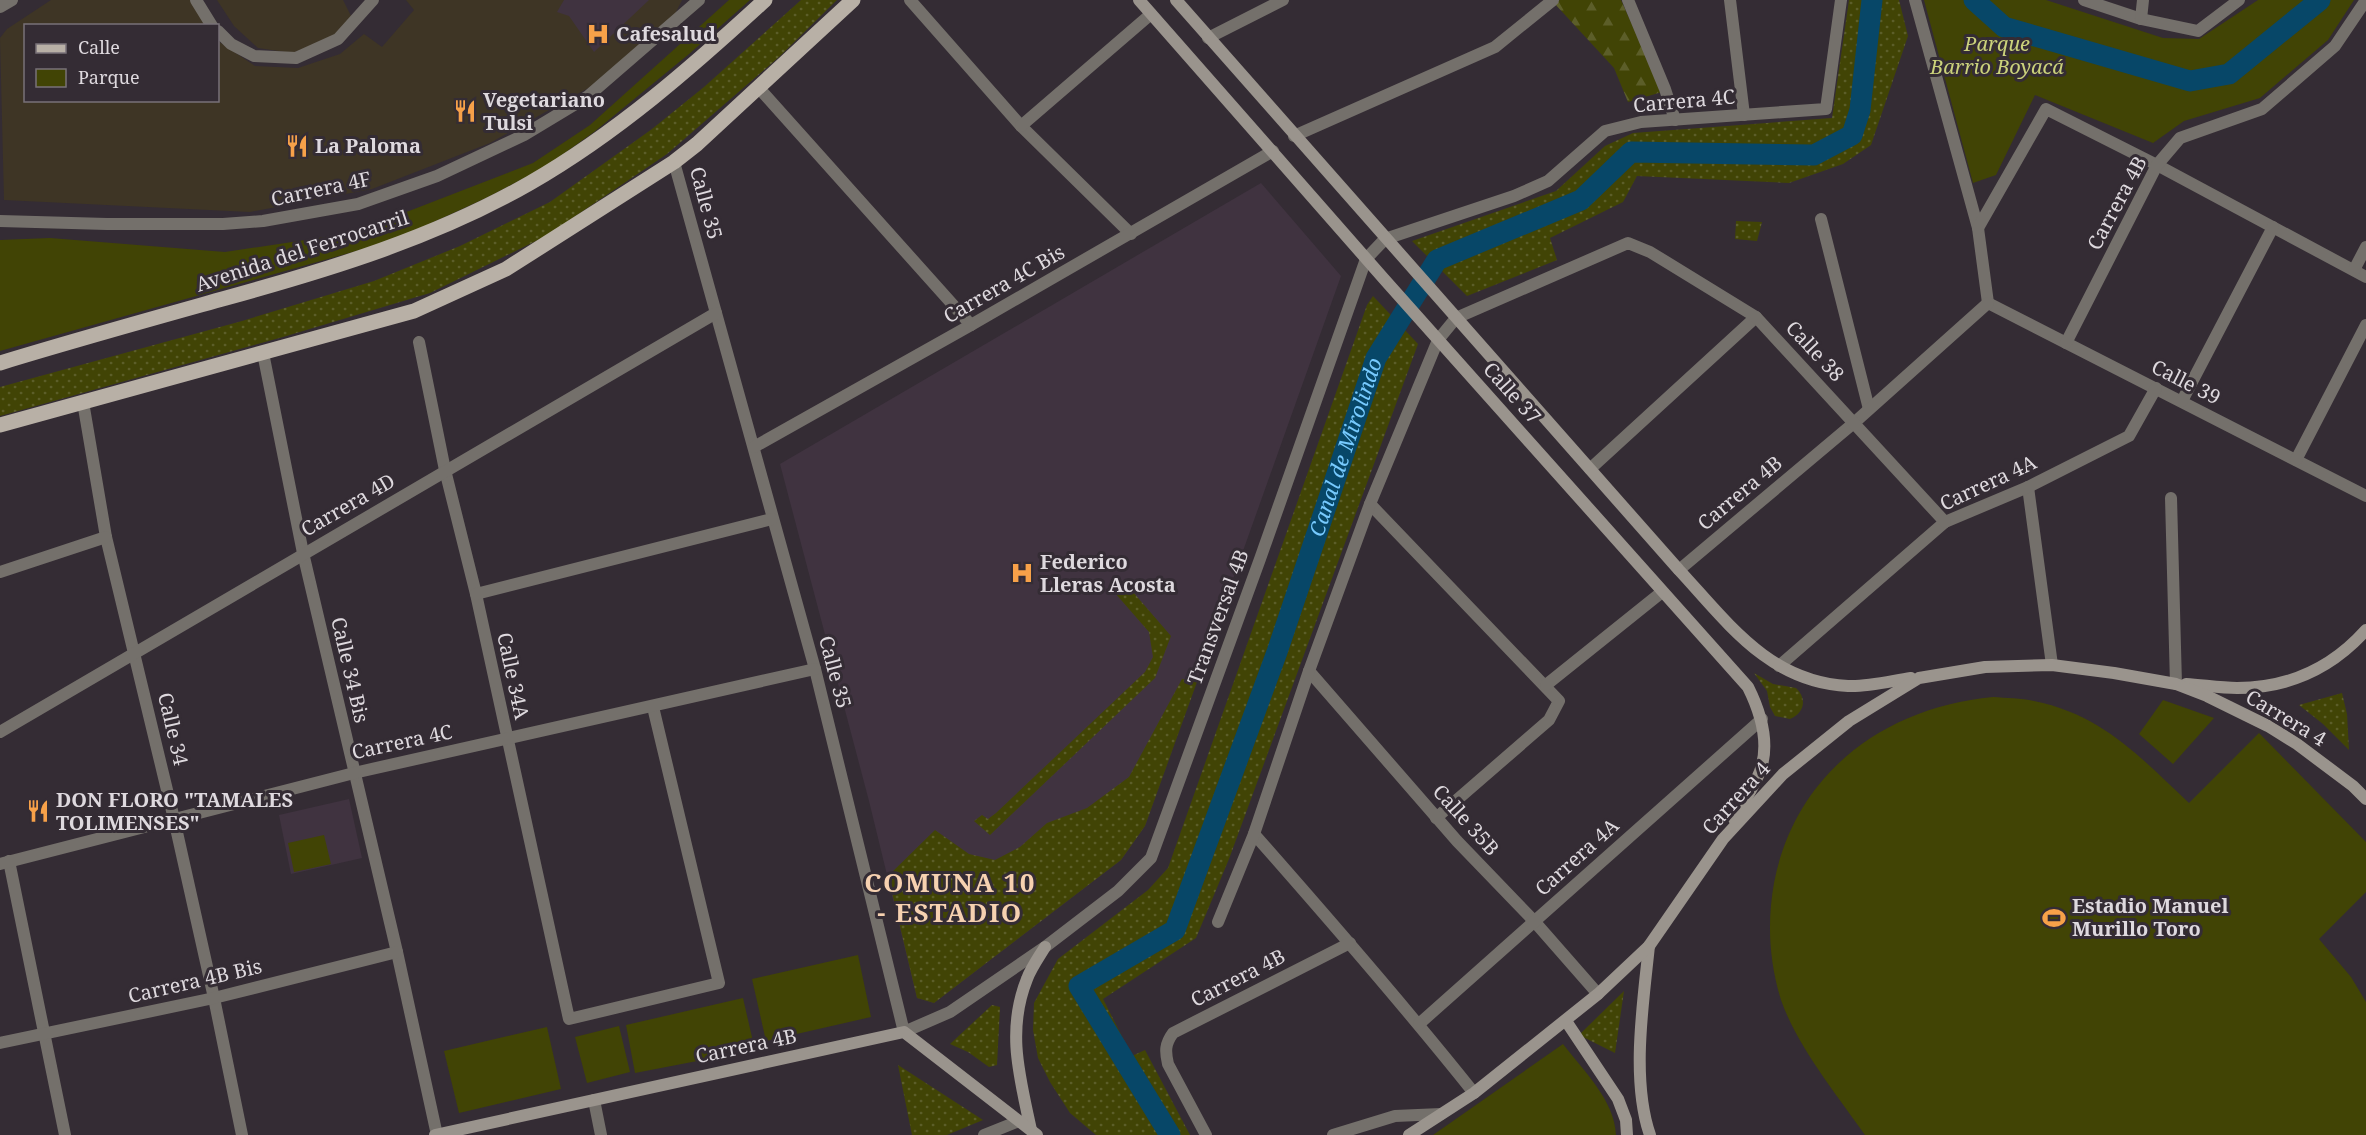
<svg xmlns="http://www.w3.org/2000/svg" width="2366" height="1135" font-family="'Noto Serif',serif">
<style>
.commercial{fill:#3e3525}
.built{fill:#403340}
.grass{fill:url(#grass-dots)}
.forest{fill:url(#forest-firs)}
.park{fill:#414405}
.lines{fill:none;stroke-linecap:round;stroke-linejoin:round}
.canal{stroke:#074768;stroke-width:21}
.street{stroke:#74706b;stroke-width:12}
.secondary{stroke:#9a948d;stroke-width:12}
.primary{stroke:#b8b0a6;stroke-width:15}
.labels{text-anchor:middle;stroke-width:6;stroke-linejoin:round;paint-order:stroke}
.poi-label{font-size:20px;font-weight:bold;fill:#ded9de;stroke:#342c34;text-anchor:start}
.park-label{font-size:20px;font-style:italic;fill:#cbd27b;stroke:#342c34}
.street-label{font-size:20px;fill:#ded9de;stroke:#342c34}
.water-label{font-size:21px;font-style:italic;fill:#77cafe;stroke:#342c34}
.district-label{font-size:26px;font-weight:bold;letter-spacing:1.5px;fill:#f6d1b0;stroke:#342c34}
</style>
<defs>
<pattern id="grass-dots" width="8" height="8" patternUnits="userSpaceOnUse" patternTransform="scale(1.5)"><rect width="8" height="8" fill="#414405"/><path d="M2 2h.1M6 6h.1" fill="none" stroke="#5c5e29" stroke-width="1.8" stroke-linecap="round"/></pattern>
<pattern id="forest-firs" width="22" height="20" patternUnits="userSpaceOnUse" patternTransform="scale(1.5)"><rect width="22" height="20" fill="#414405"/><path d="M5 1l3.5 6h-7zM16 11l3.5 6h-7z" fill="#5c5e29"/></pattern>
</defs>
<rect width="100%" height="100%" fill="#342c34"/>
<g class="commercial">
<path d="M 51,0 L 191,0 L 208,25 L 26,26 L 26,100 L 218,100 L 218,41 L 255,66 L 298,68 L 340,54 L 364,34 L 382,47 L 414,10 L 406,0 L 682,0 L 671,22 L 599,82 L 490,143 L 372,189 L 250,212 L 4,200 L 0,38 L 7,29 Z"/>
<path d="M 217,0 L 343,0 L 353,20 L 333,39 L 292,53 L 258,48 L 234,26 Z"/>
</g>
<g class="built">
<path d="M 564,0 L 649,0 L 594,52 L 569,16 L 557,12 Z"/>
<path d="M 1261,183 L 1341,276 L 1145,826 L 1121,860 L 934,1003 L 917,998 L 869,801 L 780,464 Z"/>
<path d="M 349,799 L 362,858 L 291,874 L 279,815 Z"/>
</g>
<g class="grass">
<path d="M 801,0 L 837,0 L 779,57 L 667,154 L 546,236 L 430,293 L 283,337 L 0,416 L 0,387 L 242,321 L 374,281 L 460,246 L 550,202 L 652,129 L 704,87 Z"/>
<path d="M 1849,0 L 1899,0 L 1908,36 L 1871,145 L 1843,164 L 1789,183 L 1637,176 L 1623,202 L 1550,238 L 1557,260 L 1467,296 L 1412,241 L 1556,191 L 1605,146 L 1633,133 L 1832,118 Z"/>
<path d="M 1736,221 L 1762,222 L 1757,241 L 1735,239 Z"/>
<path d="M 1373,296 L 1418,344 L 1229,859 L 1196,938 L 1103,999 L 1132,1056 L 1145,1050 L 1190,1135 L 1096,1135 L 1070,1113 L 1050,1082 L 1038,1058 L 1033,1030 L 1034,1003 L 1058,959 L 1148,890 L 1168,868 L 1367,305 Z"/>
<path d="M 1126,584 L 1171,636 L 1155,678 L 990,835 L 974,821 L 982,815 L 988,819 L 996,813 L 1145,672 L 1153,657 L 1149,632 L 1115,593 Z"/>
<path d="M 1754,673 L 1773,684 L 1796,688 C 1807,698 1805,713 1790,719 L 1775,716 L 1770,707 L 1767,691 Z"/>
<path d="M 1182,679 L 1197,682 L 1145,826 L 1121,860 L 934,1003 L 917,998 L 888,876 L 935,830 L 969,854 L 995,860 L 1020,847 L 1047,823 L 1087,808 L 1129,777 Z"/>
<path d="M 2342,693 L 2347,714 L 2349,750 L 2323,724 L 2299,705 Z"/>
<path d="M 1624,991 L 1615,1053 L 1579,1035 Z"/>
<path d="M 992,1005 L 1000,1007 L 997,1065 L 989,1067 L 968,1052 L 950,1044 Z"/>
<path d="M 898,1065 L 983,1120 L 947,1135 L 912,1135 Z"/>
</g>
<path class="forest" d="M 1560,0 L 1621,0 L 1662,92 L 1628,102 L 1614,68 L 1554,3 Z"/>
<g class="park">
<path d="M 729,0 L 750,0 L 689,54 L 594,132 L 545,167 L 486,198 L 392,241 L 0,351 L 0,240 L 50,238 L 225,252 L 352,233 L 533,163 L 590,125 Z"/>
<path d="M 1924,0 L 2046,0 L 2163,38 L 2199,39 L 2258,0 L 2354,0 L 2328,40 L 2260,98 L 2184,121 L 2153,143 L 2035,95 L 1996,175 L 1973,183 Z"/>
<path d="M 1993,697 C 2006,698 2021,698 2034,701 C 2103,715 2140,757 2189,803 L 2259,733 L 2366,842 L 2366,892 L 2319,939 L 2351,977 L 2366,1002 L 2366,1135 L 1865,1135 C 1837,1095 1797,1046 1781,1000 C 1769,961 1767,922 1774,883 C 1795,773 1885,707 1993,697 Z"/>
<path d="M 2163,700 L 2214,718 L 2173,764 L 2139,734 Z"/>
<path d="M 324,835 L 331,864 L 294,872 L 288,843 Z"/>
<path d="M 858,955 L 871,1017 L 766,1041 L 752,979 Z"/>
<path d="M 743,998 L 754,1046 L 718,1054 L 718,1057 L 635,1073 L 626,1025 Z"/>
<path d="M 619,1026 L 630,1072 L 587,1083 L 575,1037 Z"/>
<path d="M 547,1027 L 561,1089 L 459,1113 L 444,1051 Z"/>
<path d="M 1563,1044 C 1583,1070 1615,1101 1616,1135 L 1433,1135 Z"/>
</g>
<g class="lines">
<g class="canal">
<path d="M 1974,0 L 2004,27 L 2190,81 L 2229,74 L 2320,0"/>
<path id="s1" d="M 1170,1135 L 1079,986 L 1175,930 L 1277,652 L 1376,358 L 1437,260 L 1581,200 L 1631,152 L 1814,155 L 1852,135 L 1860,110 L 1872,0"/>
</g>
<g class="street">
<path d="M 196,0 L 212,26"/>
<path d="M 910,0 L 1021,126 L 1131,234"/>
<path d="M 1628,0 L 1665,89 L 1675,120"/>
<path d="M 1730,0 L 1744,115"/>
<path d="M 1915,0 L 1978,228 L 1988,303"/>
<path d="M 2084,0 L 2141,19 L 2198,31 L 2239,0"/>
<path d="M 0,7 L 12,0"/>
<path d="M 2141,19 L 2143,0"/>
<path d="M 218,31 L 231,44 L 254,56 L 296,58 L 338,39 L 373,0"/>
<path d="M 1208,38 L 1283,0"/>
<path d="M 758,87 L 971,325"/>
<path d="M 1021,126 L 1151,14"/>
<path d="M 1294,136 L 1495,47 L 1553,0"/>
<path d="M 674,162 L 815,669 L 904,1032 L 950,1012 L 1045,947 L 1118,891 L 1151,858 L 1260,559 L 1366,259 L 1385,239 L 1514,196 L 1548,181 L 1605,131 L 1641,122 L 1826,109 L 1841,0"/>
<path d="M 1821,219 L 1869,409"/>
<path d="M 0,221 L 107,224 L 223,224 L 263,221 L 358,204 L 437,176 L 524,135 L 587,97 L 699,0"/>
<path d="M 1978,228 L 2046,109 L 2157,165 L 2366,277"/>
<path d="M 2354,270 L 2366,247"/>
<path d="M 1988,303 L 2366,496"/>
<path d="M 419,342 L 445,470 L 476,594 L 569,1019 L 719,983 L 653,707"/>
<path d="M 2066,343 L 2157,165 L 2180,138 L 2262,109 L 2335,46 L 2366,0"/>
<path d="M 263,353 L 303,553 L 397,952 L 437,1135"/>
<path d="M 2182,401 L 2273,227"/>
<path d="M 83,402 L 106,537 L 174,819 L 214,998 L 242,1135"/>
<path d="M 754,447 L 971,325 L 1273,151"/>
<path d="M 2296,460 L 2366,325"/>
<path d="M 1590,469 L 1756,317"/>
<path d="M 2028,487 L 2052,665"/>
<path d="M 2171,498 L 2176,684"/>
<path d="M 1370,504 L 1559,701 L 1549,720 L 1436,818"/>
<path d="M 1679,570 L 1855,422 L 1988,303"/>
<path d="M 0,572 L 106,537"/>
<path d="M 476,594 L 772,519"/>
<path d="M 1779,666 L 1945,522 L 2028,487 L 2129,436 L 2156,388"/>
<path d="M 1309,671 L 1457,841 L 1534,921 L 1598,994"/>
<path d="M 1546,685 L 1662,592"/>
<path d="M 0,732 L 716,313"/>
<path d="M 1254,834 C 1329,919 1403,1004 1474,1093"/>
<path d="M 9,861 L 65,1135"/>
<path d="M 0,864 L 354,773 L 815,669"/>
<path d="M 1218,922 L 1254,834 L 1309,671 L 1370,504 L 1438,340 L 1456,318 L 1628,243 L 1650,252 L 1756,317 L 1945,522"/>
<path d="M 1419,1024 L 1762,719"/>
<path d="M 0,1043 L 214,998 L 397,952"/>
<path d="M 594,1100 L 601,1135"/>
<path d="M 984,1135 L 1019,1121"/>
<path d="M 1206,1135 L 1168,1064 C 1165,1051 1165,1044 1173,1033 L 1350,943"/>
<path d="M 1333,1135 L 1395,1116 L 1441,1114"/>
</g>
<g class="secondary">
<path d="M 1139,0 L 1384,279 L 1748,687 C 1760,711 1769,738 1762,765 C 1758,782 1742,804 1734,819"/>
<path d="M 1176,0 L 1679,570 C 1728,623 1769,682 1848,686 C 1868,687 1891,681 1911,678"/>
<path d="M 2186,684 C 2203,685 2220,688 2237,688 C 2288,688 2332,668 2366,630"/>
<path d="M 1649,946 C 1643,1004 1631,1080 1650,1135"/>
<path d="M 1566,1021 L 1618,1099 L 1626,1120 L 1627,1135"/>
<path d="M 1031,1130 C 1020,1078 1006,1031 1027,979 C 1031,968 1039,957 1045,947"/>
<path d="M 435,1135 L 904,1032 L 1037,1135"/>
<path d="M 1409,1135 L 1474,1093 L 1598,994 L 1649,946 L 1723,839 L 1783,774 L 1849,721 L 1919,678 L 1985,667 L 2052,665 L 2114,673 L 2176,684 L 2207,696 L 2268,726 L 2297,744 L 2353,786 L 2366,799"/>
</g>
<g class="primary">
<path d="M 0,363 C 75,340 151,319 226,298 C 331,269 436,237 530,183 C 617,133 692,67 765,0"/>
<path d="M 0,425 L 414,311 L 506,269 L 674,162 L 697,144 L 853,0"/>
</g>
</g>
<defs>
<g id="hospital-bare" transform="scale(1.8)"><path d="M-5-5h3v3.5h4V-5h3V5h-3V1.5h-4V5h-3Z" fill="#f7a149" stroke="#342c34" stroke-width="2.5" paint-order="stroke"/></g>
<g id="restaurant-bare" transform="scale(1.8)"><path d="M-5-6h1v4h1v-4h1v4h1v-4h1v5L-1.5 .5V6h-2V.5L-5-1ZM5-6V6H3V1.5H1.5Q1.5-4 5-6Z" fill="#f7a149" stroke="#342c34" stroke-width="2.5" paint-order="stroke"/></g>
<g id="stadium-bare" transform="scale(1.8)"><path d="M0-5a6.5 5 0 1 0 0 10a6.5 5 0 1 0 0-10ZM-3.5-1.8h7v3.6h-7Z" fill="#f7a149" stroke="#342c34" stroke-width="2.5" paint-order="stroke"/></g>
</defs>
<g fill-rule="evenodd">
<use href="#hospital-bare" x="598" y="34"/>
<use href="#restaurant-bare" x="465" y="111"/>
<use href="#restaurant-bare" x="297" y="146"/>
<use href="#hospital-bare" x="1022" y="573"/>
<use href="#restaurant-bare" x="38" y="811"/>
<use href="#stadium-bare" x="2054" y="918"/>
</g>
<g class="labels">
<g class="poi-label">
<text x="616" y="41">Cafesalud</text>
<text x="483" y="107">Vegetariano<tspan x="483" dy="23">Tulsi</tspan></text>
<text x="315" y="153">La Paloma</text>
<text x="1040" y="569">Federico<tspan x="1040" dy="23">Lleras Acosta</tspan></text>
<text x="56" y="807">DON FLORO "TAMALES<tspan x="56" dy="23">TOLIMENSES"</tspan></text>
<text x="2072" y="913">Estadio Manuel<tspan x="2072" dy="23">Murillo Toro</tspan></text>
</g>
<g class="park-label">
<text x="1997" y="51">Parque<tspan x="1997" dy="23">Barrio Boyacá</tspan></text>
</g>
<g class="street-label">
<text transform="translate(1684 101) rotate(-5)" y="7">Carrera 4C</text>
<text transform="translate(321 189) rotate(-12)" y="7">Carrera 4F</text>
<text transform="translate(706 203) rotate(75)" y="7">Calle 35</text>
<text transform="translate(2117 203) rotate(-62)" y="7">Carrera 4B</text>
<text transform="translate(302 251) rotate(-18)" y="7">Avenida del Ferrocarril</text>
<text transform="translate(1004 284) rotate(-30)" y="7">Carrera 4C Bis</text>
<text transform="translate(1815 351) rotate(47)" y="7">Calle 38</text>
<text transform="translate(2186 382) rotate(27)" y="7">Calle 39</text>
<text transform="translate(1512 393) rotate(48)" y="7">Calle 37</text>
<text transform="translate(1988 483) rotate(-25)" y="7">Carrera 4A</text>
<text transform="translate(1740 493) rotate(-40)" y="7">Carrera 4B</text>
<text transform="translate(348 505) rotate(-30)" y="7">Carrera 4D</text>
<text transform="translate(1218 617) rotate(-70)" y="7">Transversal 4B</text>
<text transform="translate(350 670) rotate(77)" y="7">Calle 34 Bis</text>
<text transform="translate(835 672) rotate(75)" y="7">Calle 35</text>
<text transform="translate(513 676) rotate(78)" y="7">Calle 34A</text>
<text transform="translate(2286 718) rotate(31)" y="7">Carrera 4</text>
<text transform="translate(173 729) rotate(77)" y="7">Calle 34</text>
<text transform="translate(402 742) rotate(-12)" y="7">Carrera 4C</text>
<text transform="translate(1736 798) rotate(-48)" y="7">Carrera 4</text>
<text transform="translate(1466 820) rotate(48)" y="7">Calle 35B</text>
<text transform="translate(1577 857) rotate(-42)" y="7">Carrera 4A</text>
<text transform="translate(1238 978) rotate(-27)" y="7">Carrera 4B</text>
<text transform="translate(195 981) rotate(-13)" y="7">Carrera 4B Bis</text>
<text transform="translate(746 1046) rotate(-12)" y="7">Carrera 4B</text>
</g>
<g class="water-label">
<text dy="7" stroke="none"><textPath href="#s1" startOffset="798">Canal de Mirolindo</textPath></text>
</g>
<g class="district-label">
<text x="950" y="892">COMUNA 10<tspan x="950" dy="30">- ESTADIO</tspan></text>
</g>
</g>
<rect x="24" y="24" width="195" height="78" fill="#342c34" stroke="#787178" stroke-width="1.5"/>
<rect x="36" y="44" width="30" height="9" fill="#b8b0a6" stroke="#787178" stroke-width="1.5"/>
<text x="78" y="54" font-size="18" fill="#ded9de">Calle</text>
<rect x="36" y="69" width="30" height="18" fill="#414405" stroke="#787178" stroke-width="1.5"/>
<text x="78" y="84" font-size="18" fill="#ded9de">Parque</text>
</svg>
